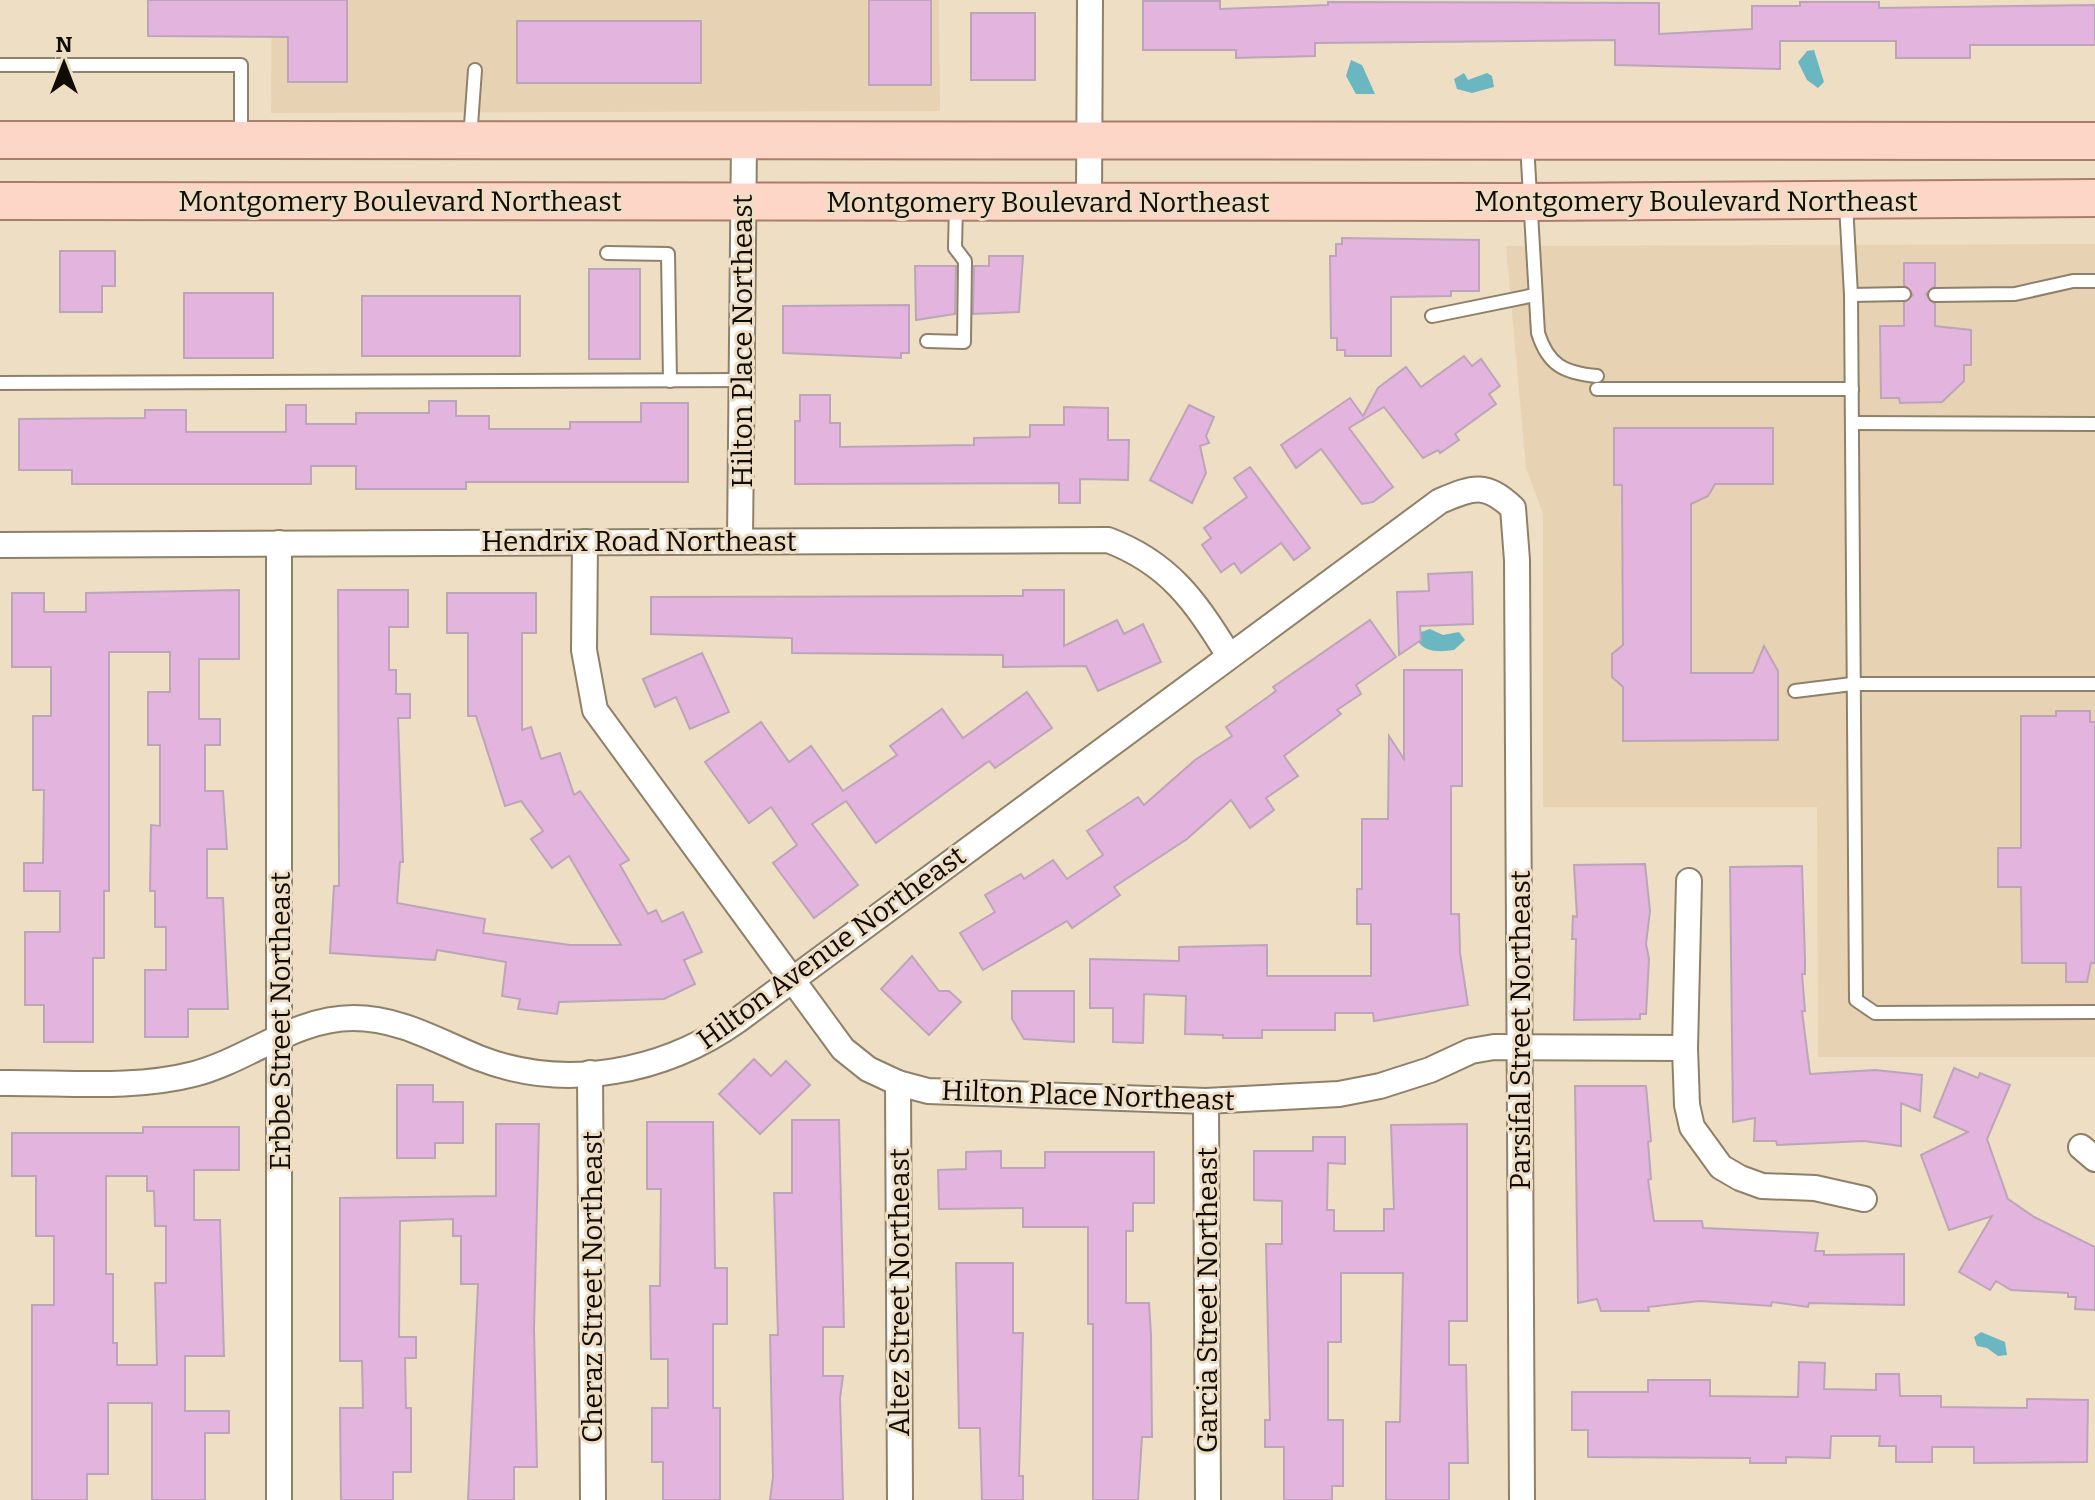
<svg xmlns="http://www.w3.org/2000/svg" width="2095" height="1500" font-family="Bitter,serif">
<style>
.built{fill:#e7d3b3}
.water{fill:#6bb7c1}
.building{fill:#e3b4dd;stroke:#bca5b9;stroke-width:2;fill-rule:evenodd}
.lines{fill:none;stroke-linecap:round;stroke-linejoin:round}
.service-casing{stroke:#8f8069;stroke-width:16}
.minor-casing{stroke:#8f8069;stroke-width:28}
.primary-casing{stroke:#aa7d6b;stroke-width:40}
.service{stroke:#fff;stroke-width:12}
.minor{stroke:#fff;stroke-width:24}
.primary{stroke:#fed6c7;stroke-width:36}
.labels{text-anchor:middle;stroke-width:6;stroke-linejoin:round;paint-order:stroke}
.street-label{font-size:28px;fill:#100b04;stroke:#eedec4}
</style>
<rect width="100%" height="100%" fill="#eedec4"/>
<g class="built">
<path d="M 272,0 L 939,0 L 940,111 L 271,113 Z"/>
<path d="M 2095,244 L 2095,1057 L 1818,1057 L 1817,807 L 1543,807 L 1543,514 L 1526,468 L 1506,246 Z"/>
</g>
<g class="water">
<path d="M 1814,50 L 1824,82 L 1818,88 L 1807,80 L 1798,62 L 1807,51 Z"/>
<path d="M 1351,60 L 1362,65 L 1375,94 L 1356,94 L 1346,76 Z"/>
<path d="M 1464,73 L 1468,80 L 1487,73 L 1492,76 L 1494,87 L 1472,93 L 1457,89 L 1454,79 Z"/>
<path d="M 1430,629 L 1443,635 L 1459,632 L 1465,640 L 1454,650 C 1440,652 1425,653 1417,640 L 1421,632 Z"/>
<path d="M 1981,1332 L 2005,1342 L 2007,1355 L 1998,1356 L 1987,1348 L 1977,1346 L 1974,1337 Z"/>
</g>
<g class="building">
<path d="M 148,0 L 347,0 L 347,82 L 288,82 L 288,37 L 148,36 Z"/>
<rect x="869" y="0" width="62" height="85"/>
<path d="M 1143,1 L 1220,1 L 1220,9 L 1328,5 L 1328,2 L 1659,3 L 1659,34 L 1752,29 L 1752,6 L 1800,6 L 1800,2 L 1879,2 L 1879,8 L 2095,5 L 2095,45 L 1970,45 L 1970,58 L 1896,58 L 1896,41 L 1780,41 L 1780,69 L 1615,65 L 1615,40 L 1315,43 L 1315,56 L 1236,58 L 1236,50 L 1143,50 Z"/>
<rect x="971" y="13" width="64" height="67"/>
<rect x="517" y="21" width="184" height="62"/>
<path d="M 1342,238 L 1479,240 L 1479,291 L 1451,291 L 1451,296 L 1391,297 L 1391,356 L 1345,356 L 1345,350 L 1337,350 L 1337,338 L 1331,338 L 1330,256 L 1336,256 L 1336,244 L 1342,244 Z"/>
<path d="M 60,251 L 115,251 L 115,286 L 102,286 L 102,312 L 60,312 Z"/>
<path d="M 989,256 L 1023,256 L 1019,312 L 973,314 L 974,266 L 989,266 Z"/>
<path d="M 1904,263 L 1935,263 L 1935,286 L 1926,294 L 1935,304 L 1935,326 L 1971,330 L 1971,365 L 1964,365 L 1964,381 L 1942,402 L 1900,403 L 1899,398 L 1881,398 L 1880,326 L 1904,326 L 1904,303 L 1913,295 L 1904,285 Z"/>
<path d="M 915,266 L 956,266 L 955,314 L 916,320 Z"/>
<rect x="589" y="269" width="51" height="90"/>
<rect x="184" y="293" width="89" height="65"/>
<rect x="362" y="296" width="158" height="60"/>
<path d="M 909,305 L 909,353 L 901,353 L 901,358 L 783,353 L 783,306 Z"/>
<path d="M 1464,356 L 1472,366 L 1481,359 L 1500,386 L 1489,394 L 1496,404 L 1455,434 L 1459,440 L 1440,453 L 1438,450 L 1423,458 L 1384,407 L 1349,428 L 1393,487 L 1373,502 L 1362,504 L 1321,449 L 1296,468 L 1281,445 L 1350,398 L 1363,416 L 1378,388 L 1406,367 L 1421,387 Z"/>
<path d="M 800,395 L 830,395 L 830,423 L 840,423 L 840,447 L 974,445 L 974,438 L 1030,437 L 1030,425 L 1064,425 L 1064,407 L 1108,408 L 1108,440 L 1129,440 L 1128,480 L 1080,479 L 1080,503 L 1059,503 L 1059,483 L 795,484 L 795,421 L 800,421 Z"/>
<path d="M 429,401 L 456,401 L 456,416 L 489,416 L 489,429 L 570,429 L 570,422 L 641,422 L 641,403 L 688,403 L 688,482 L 466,482 L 466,489 L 356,489 L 356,466 L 311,466 L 311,484 L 72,484 L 72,470 L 19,470 L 19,419 L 145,418 L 145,410 L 186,410 L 186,432 L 286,432 L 286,405 L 306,405 L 306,424 L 356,424 L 356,413 L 429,413 Z"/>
<path d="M 1189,405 L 1214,417 L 1206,436 L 1209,443 L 1200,446 L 1206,473 L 1192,503 L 1150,480 Z"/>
<path d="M 1614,428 L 1773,428 L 1773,484 L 1715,484 L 1708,496 L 1691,504 L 1691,673 L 1753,673 L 1764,646 L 1778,671 L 1778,740 L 1623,741 L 1623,687 L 1612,677 L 1612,654 L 1623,645 L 1622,485 L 1614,485 Z"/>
<path d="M 1250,467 L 1310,548 L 1294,560 L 1281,543 L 1241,573 L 1234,563 L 1221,572 L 1202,545 L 1211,538 L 1204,528 L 1247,497 L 1234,478 Z"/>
<path d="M 1472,572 L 1473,624 L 1420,626 L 1421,640 L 1399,655 L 1397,592 L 1429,591 L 1428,574 Z"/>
<path d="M 239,590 L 239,659 L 199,659 L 199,719 L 220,719 L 220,745 L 205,745 L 205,791 L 223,791 L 227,849 L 207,849 L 207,898 L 223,898 L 228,1009 L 188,1009 L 188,1037 L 145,1037 L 145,970 L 166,970 L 166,927 L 155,927 L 155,891 L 150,891 L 151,825 L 160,826 L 160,745 L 148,745 L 148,692 L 170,692 L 170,652 L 109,652 L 109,891 L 104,891 L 104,958 L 93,958 L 93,1042 L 44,1042 L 44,1005 L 25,1005 L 25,932 L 60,932 L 60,891 L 24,891 L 24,863 L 43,863 L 44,790 L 33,790 L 33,716 L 51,716 L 51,667 L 12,667 L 12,593 L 44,593 L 44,612 L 86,612 L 86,593 Z"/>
<path d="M 338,590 L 408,590 L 408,627 L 389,627 L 389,670 L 396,670 L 396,694 L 410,694 L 410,718 L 398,718 L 403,862 L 400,862 L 397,903 L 485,919 L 483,933 L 570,945 L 621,945 L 569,856 L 552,868 L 531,839 L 543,831 L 521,801 L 505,806 L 476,716 L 468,716 L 468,633 L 447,633 L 447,593 L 536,593 L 536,633 L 522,633 L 522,730 L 531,727 L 541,759 L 560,753 L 574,795 L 580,791 L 629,860 L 620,865 L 648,914 L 656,910 L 662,922 L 683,912 L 702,952 L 684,960 L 695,984 L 664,999 L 559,1002 L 557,1014 L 518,1009 L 520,999 L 502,996 L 506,962 L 437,950 L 435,960 L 330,953 L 334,886 L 339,886 Z"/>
<path d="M 1023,590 L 1064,590 L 1064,646 L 1117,620 L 1124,634 L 1143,624 L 1161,662 L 1098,691 L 1086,666 L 1003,667 L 1003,655 L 792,653 L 792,638 L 651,634 L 651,597 L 1023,596 Z"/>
<path d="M 1370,620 L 1396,657 L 1356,685 L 1361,694 L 1337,710 L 1341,714 L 1284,756 L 1298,776 L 1266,798 L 1274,810 L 1250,828 L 1231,800 L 1187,839 L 1114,887 L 1120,895 L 1072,928 L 1067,921 L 983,970 L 960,933 L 995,912 L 985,895 L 1021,874 L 1024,879 L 1053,860 L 1067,879 L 1103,855 L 1087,831 L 1138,797 L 1144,805 L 1195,760 L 1232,736 L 1226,727 L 1276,691 L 1273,687 Z"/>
<path d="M 702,653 L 729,712 L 690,729 L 676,697 L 655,707 L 643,679 Z"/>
<path d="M 1404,670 L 1462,670 L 1462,786 L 1451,786 L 1451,914 L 1459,914 L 1460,953 L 1468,1005 L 1374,1021 L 1373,1013 L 1335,1013 L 1335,1030 L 1262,1030 L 1262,1038 L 1223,1038 L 1223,1035 L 1185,1034 L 1186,996 L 1144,994 L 1143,1043 L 1113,1042 L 1113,1008 L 1090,1008 L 1090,959 L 1179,961 L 1179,947 L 1267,945 L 1267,976 L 1371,976 L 1371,924 L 1357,924 L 1357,889 L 1362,889 L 1362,819 L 1388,819 L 1389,736 L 1404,759 Z"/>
<path d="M 1027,692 L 1052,728 L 995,768 L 989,761 L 876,843 L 846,801 L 812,824 L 858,885 L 814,918 L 773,863 L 797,845 L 771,807 L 749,823 L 705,762 L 761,722 L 789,762 L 811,746 L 843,791 L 897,755 L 890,746 L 942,709 L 963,738 Z"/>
<path d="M 2056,711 L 2090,711 L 2090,722 L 2095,722 L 2095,963 L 2091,963 L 2087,982 L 2066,982 L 2066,963 L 2022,963 L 2021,887 L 1998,887 L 1998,848 L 2021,848 L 2021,716 L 2056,716 Z"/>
<path d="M 1645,864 L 1650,911 L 1646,944 L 1649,959 L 1646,1014 L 1640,1014 L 1640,1019 L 1574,1020 L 1576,939 L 1572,939 L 1573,916 L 1577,917 L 1574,865 Z"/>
<path d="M 1802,866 L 1805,959 L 1805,974 L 1802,974 L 1805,1011 L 1802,1011 L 1810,1074 L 1875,1070 L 1922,1075 L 1920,1111 L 1901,1103 L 1901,1146 L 1864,1141 L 1777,1145 L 1776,1141 L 1754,1141 L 1755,1118 L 1733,1122 L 1730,867 Z"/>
<path d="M 912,956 L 939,991 L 949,991 L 961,1002 L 929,1035 L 881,989 Z"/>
<path d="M 1012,991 L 1074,991 L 1074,1042 L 1024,1039 L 1012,1019 Z"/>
<path d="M 754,1059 L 771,1076 L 786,1061 L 810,1085 L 760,1134 L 719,1094 Z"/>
<path d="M 1954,1068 L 1978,1078 L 1980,1073 L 2010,1085 L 1987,1139 L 2008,1199 L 2034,1217 L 2095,1247 L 2095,1310 L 2075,1309 L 2076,1297 L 2068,1297 L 2068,1293 L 2011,1290 L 1996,1281 L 1990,1290 L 1959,1272 L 1992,1216 L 1949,1230 L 1921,1155 L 1968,1132 L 1934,1117 Z"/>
<path d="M 397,1085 L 433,1085 L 433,1102 L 463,1102 L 463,1143 L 435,1143 L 435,1158 L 397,1158 Z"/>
<path d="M 1575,1086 L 1646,1086 L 1651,1141 L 1648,1142 L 1651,1179 L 1648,1180 L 1654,1221 L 1702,1221 L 1703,1228 L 1818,1233 L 1815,1251 L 1824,1251 L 1824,1255 L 1904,1254 L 1904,1305 L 1809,1303 L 1808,1307 L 1772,1302 L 1771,1306 L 1700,1301 L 1648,1307 L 1649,1311 L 1601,1311 L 1597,1299 L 1578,1303 Z"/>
<path d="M 792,1120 L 839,1120 L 844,1327 L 823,1327 L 823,1376 L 843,1376 L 840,1398 L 843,1500 L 770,1500 L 773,1477 L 770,1335 L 778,1335 L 774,1193 L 792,1193 Z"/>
<path d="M 647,1122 L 713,1122 L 715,1268 L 727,1268 L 727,1324 L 713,1324 L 713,1408 L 720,1408 L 720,1500 L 663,1500 L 663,1462 L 652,1462 L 652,1408 L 668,1408 L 668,1359 L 651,1359 L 650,1286 L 660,1286 L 661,1189 L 647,1189 Z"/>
<path d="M 496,1124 L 539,1124 L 534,1329 L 537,1467 L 514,1467 L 514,1500 L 468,1500 L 478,1284 L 461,1284 L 461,1236 L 453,1236 L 453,1219 L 400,1221 L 399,1337 L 416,1337 L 416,1358 L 405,1358 L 406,1408 L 411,1408 L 411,1472 L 393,1472 L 393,1500 L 341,1500 L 340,1408 L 363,1408 L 362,1361 L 340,1361 L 340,1198 L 496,1196 Z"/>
<path d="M 1467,1124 L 1467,1321 L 1449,1321 L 1449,1365 L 1466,1365 L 1468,1463 L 1449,1463 L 1449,1500 L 1386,1500 L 1386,1422 L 1400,1422 L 1403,1273 L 1341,1273 L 1341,1342 L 1328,1342 L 1328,1420 L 1343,1420 L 1343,1486 L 1332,1486 L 1332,1500 L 1284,1500 L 1284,1447 L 1265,1447 L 1265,1420 L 1270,1420 L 1266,1244 L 1282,1244 L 1282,1201 L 1254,1200 L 1254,1151 L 1313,1151 L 1313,1137 L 1345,1137 L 1345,1164 L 1328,1163 L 1327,1210 L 1334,1210 L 1334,1231 L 1384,1231 L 1384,1209 L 1394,1209 L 1391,1125 Z"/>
<path d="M 143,1127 L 239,1127 L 239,1170 L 194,1170 L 194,1220 L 220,1220 L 224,1356 L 185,1356 L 185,1411 L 229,1411 L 229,1433 L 205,1433 L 205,1500 L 152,1500 L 152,1403 L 108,1403 L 108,1474 L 87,1474 L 87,1500 L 32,1500 L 32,1305 L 54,1305 L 54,1236 L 36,1236 L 36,1176 L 12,1176 L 12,1133 L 143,1133 ZM 106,1176 L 147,1176 L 147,1191 L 154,1191 L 155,1226 L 166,1226 L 166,1283 L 155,1283 L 157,1365 L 117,1365 L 117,1343 L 113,1343 L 113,1274 L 106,1274 Z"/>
<path d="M 1001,1151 L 1001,1168 L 1045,1168 L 1045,1152 L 1154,1152 L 1154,1203 L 1133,1203 L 1133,1231 L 1126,1231 L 1126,1303 L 1149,1303 L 1151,1335 L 1152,1437 L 1142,1437 L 1138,1500 L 1093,1500 L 1093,1324 L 1088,1324 L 1088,1227 L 1023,1227 L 1023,1208 L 939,1209 L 938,1170 L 966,1169 L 966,1152 Z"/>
<path d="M 956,1263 L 1013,1263 L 1013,1333 L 1023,1333 L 1019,1476 L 1023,1476 L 1023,1500 L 982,1500 L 980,1428 L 959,1428 Z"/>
<path d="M 1799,1362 L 1825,1363 L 1824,1389 L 1876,1390 L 1876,1374 L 1899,1374 L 1900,1396 L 1941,1396 L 1941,1407 L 2027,1408 L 2027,1399 L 2088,1400 L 2087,1462 L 1974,1463 L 1974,1447 L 1932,1447 L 1932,1462 L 1896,1462 L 1896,1446 L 1879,1446 L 1880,1436 L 1831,1436 L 1830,1458 L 1786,1457 L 1786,1463 L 1750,1463 L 1750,1458 L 1588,1457 L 1588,1430 L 1572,1430 L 1572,1392 L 1648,1392 L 1648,1380 L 1710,1380 L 1710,1396 L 1798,1397 Z"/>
</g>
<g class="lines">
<g class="service-casing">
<g id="service">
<path d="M 0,65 L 241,65 L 241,138"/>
<path d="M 470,139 L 475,70"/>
<path d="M 1527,144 L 1538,333 C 1548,365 1564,373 1597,376"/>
<path d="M 1846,204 L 1851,295 L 1856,1000 L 1875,1013 L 2095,1012"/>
<path d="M 607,253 L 668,254 L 670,381"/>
<path d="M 1851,295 L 1904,294"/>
<path d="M 1935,295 L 2015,294 L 2073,281 L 2095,281"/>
<path d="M 1432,316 L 1535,295"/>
<path d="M 927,341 L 964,342 L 965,261 L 955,248 L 956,204"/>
<path d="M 0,383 L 744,380"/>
<path d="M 1597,389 L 1852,389"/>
<path d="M 1852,423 L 2095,424"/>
<path d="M 1795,691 L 1852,684 L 2095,684"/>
</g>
</g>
<g class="minor-casing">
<g id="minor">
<path d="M 1089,201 L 1090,0"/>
<path d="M 740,541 L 744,142"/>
<path d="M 585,542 L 584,650 L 595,710 L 843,1049 L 868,1069 L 898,1083 L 928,1091 L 1206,1101 L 1339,1094 L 1380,1086 L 1430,1070 L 1471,1051 L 1494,1047 L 1685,1048"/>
<path d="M 279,543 L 279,1500"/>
<path d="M 0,545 L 1108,540 C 1169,563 1195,601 1228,654"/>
<path d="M 1689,881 L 1685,1048 L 1687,1105 L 1692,1127 L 1721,1167 L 1740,1178 L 1762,1186 L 1815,1188 L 1864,1199"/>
<path d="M 590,1073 L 593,1500"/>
<path d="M 0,1083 C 63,1082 132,1090 194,1074 C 248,1060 295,1018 353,1018 C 400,1018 437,1041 479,1058 C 566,1092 665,1072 738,1020 L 1440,501 C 1474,487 1485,482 1513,508 L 1517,560 L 1522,1500"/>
<path d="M 898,1083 L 900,1500"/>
<path d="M 1206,1101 L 1208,1500"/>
<path d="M 2081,1147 L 2095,1159"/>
</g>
</g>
<g class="primary-casing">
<g id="primary">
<path d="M 0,140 L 2095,141"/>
<path d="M 0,201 L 1529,202 L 2095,198"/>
</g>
</g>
<use href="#service" class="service"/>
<use href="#minor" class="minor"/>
<use href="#primary" class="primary"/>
</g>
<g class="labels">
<g class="street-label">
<text x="400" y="211">Montgomery Boulevard Northeast</text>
<text x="1696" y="211">Montgomery Boulevard Northeast</text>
<text x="1048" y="212">Montgomery Boulevard Northeast</text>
<text transform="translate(742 341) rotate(-90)" y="10">Hilton Place Northeast</text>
<text x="639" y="551">Hendrix Road Northeast</text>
<text transform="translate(831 947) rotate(-36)" y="10">Hilton Avenue Northeast</text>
<text transform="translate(280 1021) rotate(-90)" y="10">Erbbe Street Northeast</text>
<text transform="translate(1520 1030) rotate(-90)" y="10">Parsifal Street Northeast</text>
<text transform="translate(1088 1095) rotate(2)" y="10">Hilton Place Northeast</text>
<text transform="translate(592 1287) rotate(-90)" y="10">Cheraz Street Northeast</text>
<text transform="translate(899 1292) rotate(-90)" y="10">Altez Street Northeast</text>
<text transform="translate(1207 1300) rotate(-90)" y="10">Garcia Street Northeast</text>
</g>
</g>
<g transform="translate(64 64)" stroke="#eedec4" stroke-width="6" paint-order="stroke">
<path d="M0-6L14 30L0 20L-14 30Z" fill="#100b04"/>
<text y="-12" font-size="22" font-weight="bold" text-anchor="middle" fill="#100b04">N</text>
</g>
</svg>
